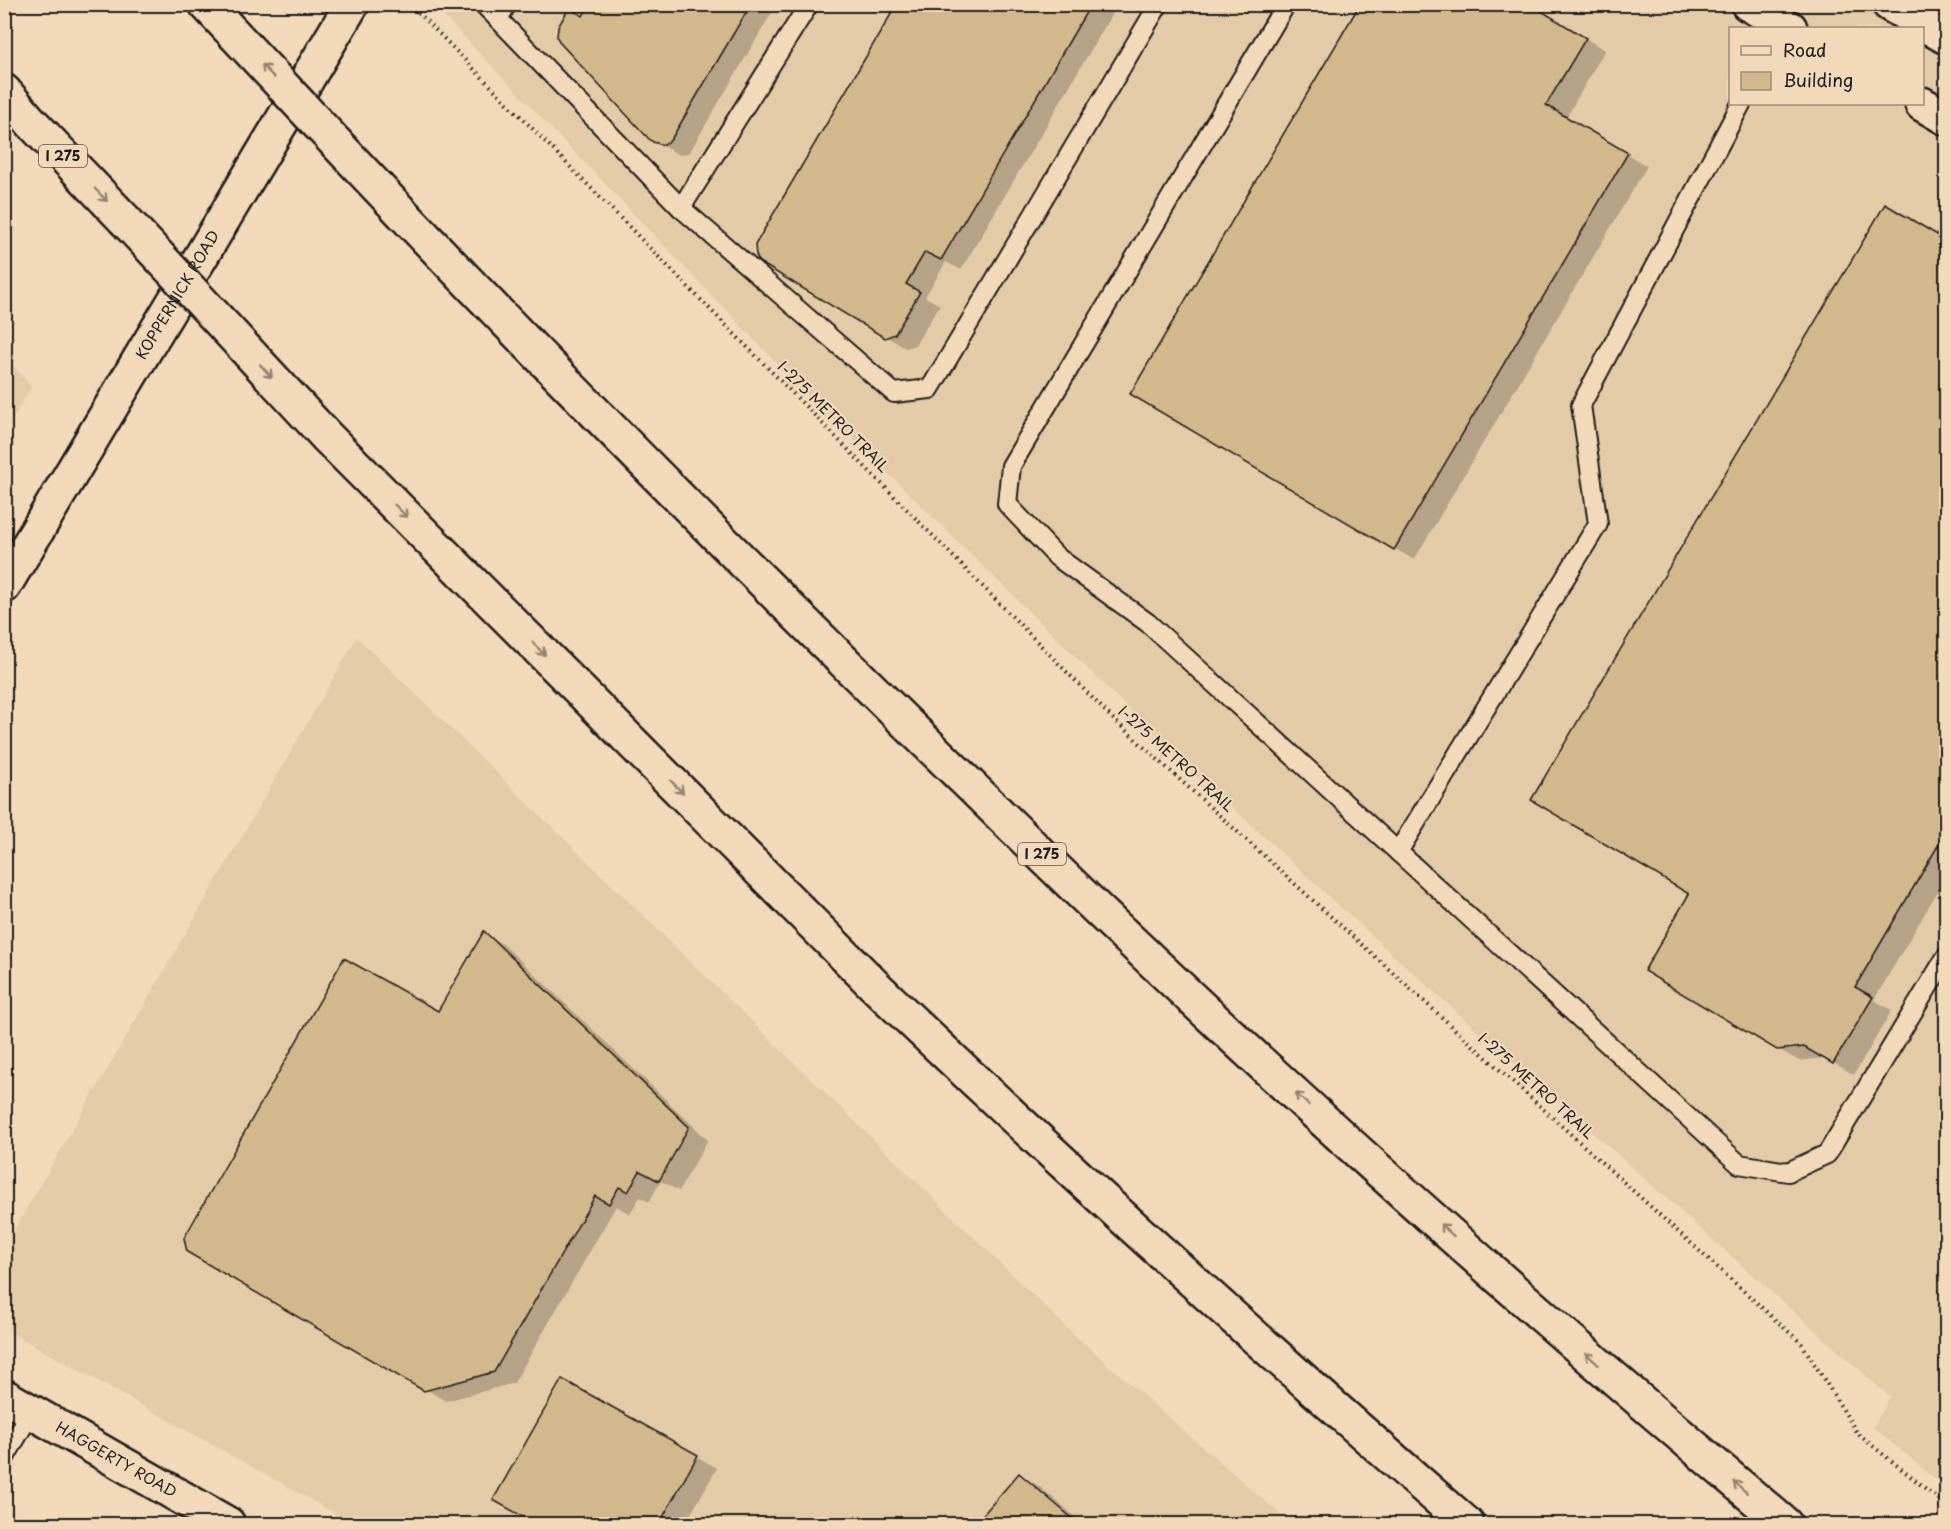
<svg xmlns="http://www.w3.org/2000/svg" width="1951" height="1529" font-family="'Playpen Sans',sans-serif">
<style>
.built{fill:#e4cba8;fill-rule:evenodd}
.shadow{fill:#0003}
.building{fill:#d2b88a;stroke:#1c1c1c;stroke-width:1.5}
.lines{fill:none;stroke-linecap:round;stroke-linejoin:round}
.lane-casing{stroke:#1c1c1c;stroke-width:22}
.street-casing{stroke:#1c1c1c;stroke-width:38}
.secondary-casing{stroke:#1c1c1c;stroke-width:38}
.highway-casing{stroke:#1c1c1c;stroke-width:38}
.path{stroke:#1c1c1c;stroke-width:4;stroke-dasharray:1.5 4.5;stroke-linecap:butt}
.lane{stroke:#f2d9b9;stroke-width:18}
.street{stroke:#f2d9b9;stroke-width:33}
.secondary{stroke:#f2d9b9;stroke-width:33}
.highway{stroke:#f2d9b9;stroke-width:33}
.highway-bridge-casing{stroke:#1c1c1c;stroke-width:38;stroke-linecap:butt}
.highway-bridge{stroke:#f2d9b9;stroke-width:33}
.oneway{stroke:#928472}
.labels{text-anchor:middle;stroke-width:4.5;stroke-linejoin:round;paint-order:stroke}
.shield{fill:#f2d9b9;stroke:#5c554b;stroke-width:1.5}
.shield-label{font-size:14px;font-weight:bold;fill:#1c1c1c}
.street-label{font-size:15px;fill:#1c1c1c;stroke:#f2d9b9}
</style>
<rect width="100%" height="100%" fill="#f2d9b9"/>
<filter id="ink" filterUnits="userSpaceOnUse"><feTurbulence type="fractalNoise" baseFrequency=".0167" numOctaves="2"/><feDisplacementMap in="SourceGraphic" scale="12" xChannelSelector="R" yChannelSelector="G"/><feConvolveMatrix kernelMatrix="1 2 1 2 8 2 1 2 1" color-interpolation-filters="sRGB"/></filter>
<g filter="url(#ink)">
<g class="built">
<path d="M 433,5 L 1946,5 L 1946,1488 L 1873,1427 L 1890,1397 L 1405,966 L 1191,770 L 796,383 ZM 1730,28 L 1922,28 L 1922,104 L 1730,104 Z"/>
<path d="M 5,356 L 31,387 L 5,433 L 4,356 Z"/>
<path d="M 357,637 L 1071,1332 L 1291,1524 L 354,1524 L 5,1329 L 5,1246 Z"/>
<path d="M 4,1508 L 5,1508 L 34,1524 L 5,1524 Z"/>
</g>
<g class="shadow">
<path d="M 591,4 L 777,4 L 689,153 L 679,155 L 649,137 L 584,18 Z"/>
<path d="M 898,4 L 1118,4 L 961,270 L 946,262 L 925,297 L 940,305 L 915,345 L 906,348 L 885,336 Z"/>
<path d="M 1527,4 L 1605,50 L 1566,118 L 1647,166 L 1414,560 L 1132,393 Z"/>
<path d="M 1885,206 L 1946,242 L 1946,877 L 1874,1000 L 1892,1010 L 1854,1075 L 1825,1058 L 1799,1061 L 1778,1049 L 1691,894 Z"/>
<path d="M 484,933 L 504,945 L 708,1140 L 679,1191 L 661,1181 L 649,1202 L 640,1197 L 630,1214 L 616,1206 L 514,1383 L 446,1401 L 188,1251 L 438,1013 Z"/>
<path d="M 562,1381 L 717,1468 L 685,1524 L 538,1524 L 495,1500 Z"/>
<path d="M 1020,1475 L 1040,1487 L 1084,1524 L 977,1524 Z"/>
</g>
<g class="building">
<path d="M 590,4 L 751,4 L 672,138 L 669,142 L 663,145 L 653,142 L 648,138 L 560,43 L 557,37 L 558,27 L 569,8 L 583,16 Z"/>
<path d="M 897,4 L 1091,4 L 941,260 L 925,252 L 906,284 L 920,292 L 895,334 L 885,338 L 759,262 L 756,255 L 755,245 Z"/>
<path d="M 1360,4 L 1530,4 L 1586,38 L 1546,105 L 1628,153 L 1394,550 L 1130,394 Z"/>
<path d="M 1885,204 L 1946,240 L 1946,832 L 1855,987 L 1873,997 L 1833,1064 L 1804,1047 L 1777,1050 L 1644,971 L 1689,894 L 1531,800 Z"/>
<path d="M 484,931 L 689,1127 L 659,1181 L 640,1171 L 628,1192 L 619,1187 L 609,1204 L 595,1196 L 494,1372 L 424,1391 L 187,1252 L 184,1238 L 344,958 L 438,1011 Z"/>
<path d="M 562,1379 L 698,1455 L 659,1524 L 536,1524 L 493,1500 Z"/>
<path d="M 1019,1473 L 1079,1524 L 975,1524 Z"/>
</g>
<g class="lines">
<g class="lane-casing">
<g id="lane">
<path d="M 483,4 L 498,19"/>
<path d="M 507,4 L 498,19 L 681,208 L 894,393 L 930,389 L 1159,4"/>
<path d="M 1286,4 L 1011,466 L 1007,504 L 1057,557 L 1148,623 L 1739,1164 L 1788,1172 L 1827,1154 L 1946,957"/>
<path d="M 681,208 L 809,4"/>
<path d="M 1398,852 L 1598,524 L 1581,405 L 1741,104"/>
<path d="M 4,1459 L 31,1412"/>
</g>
</g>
<g class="street-casing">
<g id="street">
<path d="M 1748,4 L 1790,28"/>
<path d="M 1889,4 L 1946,37"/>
<path d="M 1922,104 L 1946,118"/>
<path id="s1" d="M 4,586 L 352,4"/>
</g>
</g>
<g class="secondary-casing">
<g id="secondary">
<path id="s2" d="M 4,1396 L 228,1524"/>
</g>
</g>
<g class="highway-casing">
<g id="highway">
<path d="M 206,4 L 234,34"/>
<path d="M 4,91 L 32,123 L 124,219"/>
<path d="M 337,144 C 532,352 733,554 937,753 C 1002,816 1066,880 1132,942 C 1343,1143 1562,1336 1785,1524"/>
<path d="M 226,328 L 327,437 L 873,984 C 1066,1169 1266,1349 1467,1524"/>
</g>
</g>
<path class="path" d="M 410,4 L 1112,718 L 1802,1344 L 1858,1434 L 1946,1505"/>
<use href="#lane" class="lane"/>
<use href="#street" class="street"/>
<use href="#secondary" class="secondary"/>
<use href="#highway" class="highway"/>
<g class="highway-bridge-casing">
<g id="highway-bridge">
<path d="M 234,34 L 337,144"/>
<path d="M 124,219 L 226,328"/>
</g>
</g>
<use href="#highway-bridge" class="highway-bridge"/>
</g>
<defs><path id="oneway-shaft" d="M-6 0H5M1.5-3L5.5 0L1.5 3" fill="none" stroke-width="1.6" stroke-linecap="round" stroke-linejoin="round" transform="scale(1.5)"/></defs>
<g class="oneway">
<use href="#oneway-shaft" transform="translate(268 71) rotate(-133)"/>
<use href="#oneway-shaft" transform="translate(101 195) rotate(46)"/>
<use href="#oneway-shaft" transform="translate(266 371) rotate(47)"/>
<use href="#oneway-shaft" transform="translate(401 511) rotate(45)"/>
<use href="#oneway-shaft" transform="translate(539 649) rotate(45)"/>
<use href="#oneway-shaft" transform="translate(677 787) rotate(45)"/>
<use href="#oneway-shaft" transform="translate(1302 1099) rotate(-137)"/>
<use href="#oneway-shaft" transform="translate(1447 1230) rotate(-138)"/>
<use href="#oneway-shaft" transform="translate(1592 1359) rotate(-138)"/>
<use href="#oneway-shaft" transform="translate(1740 1487) rotate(-140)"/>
</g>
</g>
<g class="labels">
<g class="shield">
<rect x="39" y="145" width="48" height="22" rx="4.5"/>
<rect x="1018" y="843" width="48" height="22" rx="4.5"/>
</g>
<g class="shield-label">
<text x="63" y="161">I 275</text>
<text x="1042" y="859">I 275</text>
</g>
<g class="street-label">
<text dy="5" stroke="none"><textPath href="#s1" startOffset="339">KOPPERNICK ROAD</textPath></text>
<text transform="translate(833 417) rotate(45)" y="5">I-275 METRO TRAIL</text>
<text transform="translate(1176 759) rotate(42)" y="5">I-275 METRO TRAIL</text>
<text transform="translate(1536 1086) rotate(42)" y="5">I-275 METRO TRAIL</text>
<text dy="5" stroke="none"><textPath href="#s2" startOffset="129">HAGGERTY ROAD</textPath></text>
</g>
</g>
<rect width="1951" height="1529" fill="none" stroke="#f2d9b9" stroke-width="24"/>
<rect x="12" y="12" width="1927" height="1505" fill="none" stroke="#1c1c1c" stroke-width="2" filter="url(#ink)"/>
<rect x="1729" y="27" width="195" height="78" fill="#f2d9b9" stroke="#9c8d7a" stroke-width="1.5"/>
<rect x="1741" y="46" width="30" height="9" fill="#f2d9b9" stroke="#9c8d7a" stroke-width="1.5"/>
<text x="1783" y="57" font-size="18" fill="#1c1c1c">Road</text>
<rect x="1741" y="72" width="30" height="18" fill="#d2b88a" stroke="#9c8d7a" stroke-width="1.5"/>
<text x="1783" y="87" font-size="18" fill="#1c1c1c">Building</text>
</svg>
